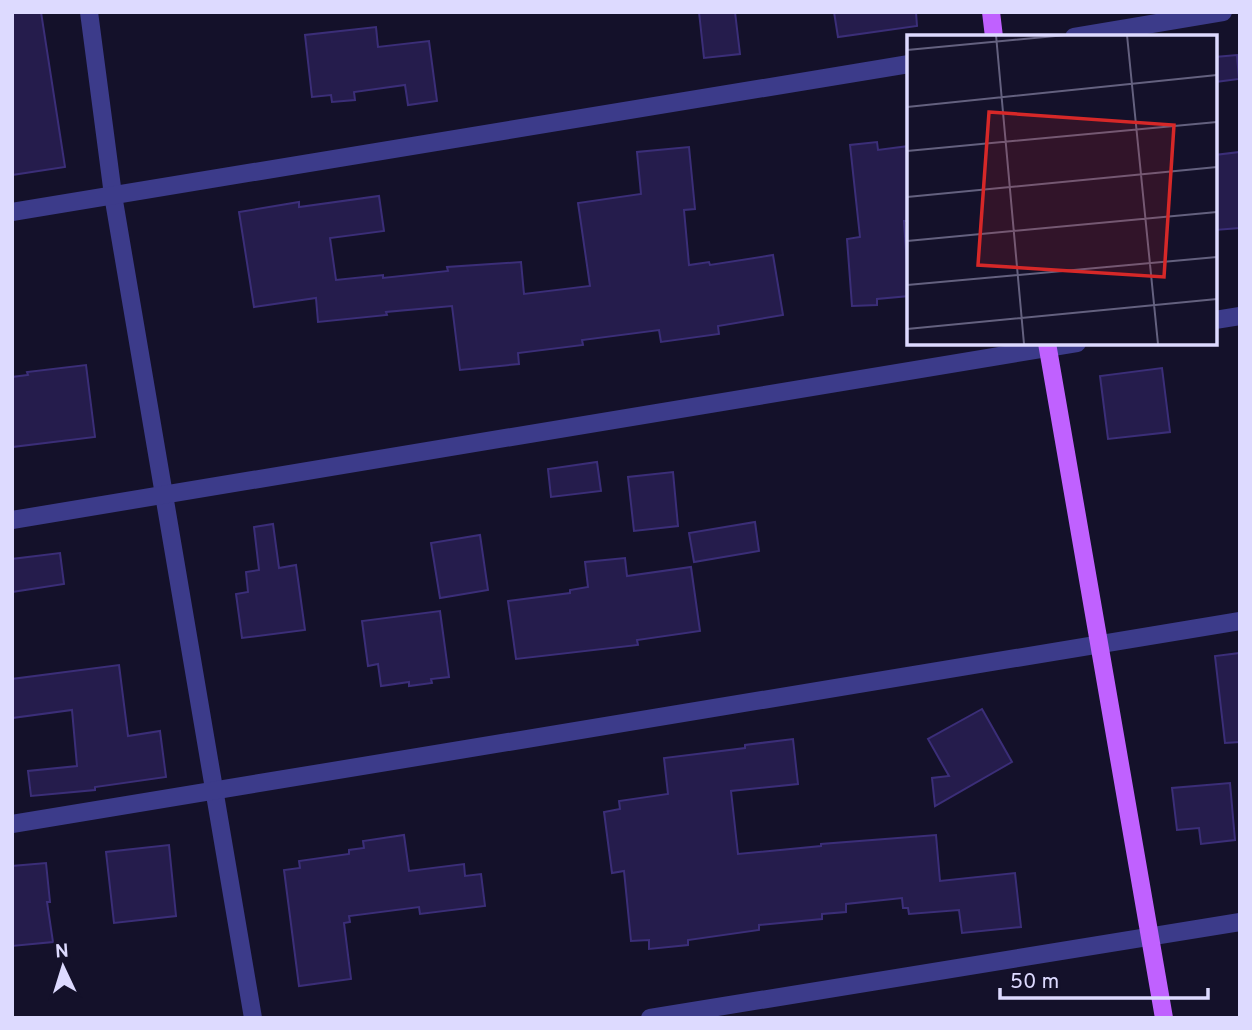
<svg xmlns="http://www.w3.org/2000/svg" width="1252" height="1030" font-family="Overpass,sans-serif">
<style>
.building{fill:#251c4c;stroke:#3b2e78;stroke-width:2}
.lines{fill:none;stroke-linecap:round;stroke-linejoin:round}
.minor{stroke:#3c3b8a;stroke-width:18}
.major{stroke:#c061ff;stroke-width:18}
.inset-road{fill:none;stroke:#64617f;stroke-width:2}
.view{fill:#d62828;fill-opacity:0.15;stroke:#d62828;stroke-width:3.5}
.inset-edge{fill:none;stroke:#dddaff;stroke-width:3.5}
</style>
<rect width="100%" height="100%" fill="#14112a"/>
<g class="building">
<path d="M 12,12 L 41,12 L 65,167 L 12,175 Z"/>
<path d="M 699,12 L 735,12 L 740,54 L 704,58 Z"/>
<path d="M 834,12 L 916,12 L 917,26 L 838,37 Z"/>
<path d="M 376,27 L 378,47 L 429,41 L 437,101 L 408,105 L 405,85 L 354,92 L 355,100 L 332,102 L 331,95 L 312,97 L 305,35 Z"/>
<path d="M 1237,55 L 1239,79 L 1215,82 L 1215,57 Z"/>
<path d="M 877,142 L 878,150 L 909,146 L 909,221 L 904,221 L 909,296 L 877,299 L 877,305 L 852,306 L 847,239 L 860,237 L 850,145 Z"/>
<path d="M 689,147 L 695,209 L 684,210 L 689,265 L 709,262 L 710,265 L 773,255 L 783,315 L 718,326 L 719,334 L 661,342 L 659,330 L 582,340 L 583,345 L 518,353 L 519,364 L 460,370 L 452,306 L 386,312 L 387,315 L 318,322 L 316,298 L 254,307 L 239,212 L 299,202 L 299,207 L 379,196 L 384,231 L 330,238 L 336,280 L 383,275 L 383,278 L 448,271 L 447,267 L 521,262 L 524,294 L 590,286 L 578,203 L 641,194 L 637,152 Z"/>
<path d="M 1240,152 L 1240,228 L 1215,230 L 1215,155 Z"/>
<path d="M 86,365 L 95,437 L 12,447 L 12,377 L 28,375 L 27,372 Z"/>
<path d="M 1162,368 L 1170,432 L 1108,439 L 1100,376 Z"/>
<path d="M 597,462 L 601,491 L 551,497 L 548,469 Z"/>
<path d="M 673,472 L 678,526 L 634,531 L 628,477 Z"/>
<path d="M 755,522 L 759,551 L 694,562 L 689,533 Z"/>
<path d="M 273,524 L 279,568 L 296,565 L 305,630 L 242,638 L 236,594 L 248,592 L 246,572 L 259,570 L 254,527 Z"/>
<path d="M 480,535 L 488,590 L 440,598 L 431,543 Z"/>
<path d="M 60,553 L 64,584 L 12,592 L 12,559 Z"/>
<path d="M 625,558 L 627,576 L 691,567 L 700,631 L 637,640 L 638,645 L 516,659 L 508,601 L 570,593 L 570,590 L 588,587 L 585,562 Z"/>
<path d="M 440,611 L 449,677 L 431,679 L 432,683 L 409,686 L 409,682 L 381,686 L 378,664 L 368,666 L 362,621 Z"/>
<path d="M 1240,653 L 1240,742 L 1225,743 L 1215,656 Z"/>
<path d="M 119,665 L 128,736 L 160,731 L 166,777 L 95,787 L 95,790 L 31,796 L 28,771 L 77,766 L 72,710 L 12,718 L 12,679 Z"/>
<path d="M 982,709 L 1012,762 L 935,806 L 932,778 L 949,776 L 928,739 Z"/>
<path d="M 793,739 L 798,784 L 731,791 L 738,854 L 821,846 L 821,844 L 936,835 L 940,881 L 1015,873 L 1021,927 L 962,933 L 959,910 L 909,914 L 908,908 L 903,908 L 902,898 L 846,904 L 846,912 L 822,914 L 822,919 L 759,925 L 759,930 L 688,940 L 688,945 L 649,949 L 649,940 L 631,941 L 624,871 L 612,873 L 604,812 L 620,809 L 619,801 L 668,794 L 664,758 L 745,748 L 745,745 Z"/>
<path d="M 1230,783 L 1235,840 L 1201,844 L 1199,828 L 1177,830 L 1172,788 Z"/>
<path d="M 404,835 L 409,871 L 464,864 L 465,876 L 481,874 L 485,906 L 420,914 L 419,907 L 349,916 L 350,922 L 344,923 L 351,979 L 299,986 L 284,870 L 300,868 L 299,861 L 349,854 L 349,850 L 364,848 L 363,841 Z"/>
<path d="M 169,845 L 176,916 L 114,923 L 106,852 Z"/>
<path d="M 46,863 L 50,902 L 47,902 L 53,942 L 12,946 L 12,866 Z"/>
</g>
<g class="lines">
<g class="minor">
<path d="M 89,12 L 113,195 L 253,1018"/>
<path d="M 1074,37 L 1223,12"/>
<path d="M 12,212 L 909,64"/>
<path d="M 1215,320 L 1240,316"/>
<path d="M 12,520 L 1077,343"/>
<path d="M 12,824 L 1240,621"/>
<path d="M 650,1018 L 1240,922"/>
</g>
<g class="major">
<path d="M 991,12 L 994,37"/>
<path d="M 1047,343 L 1164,1018"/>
</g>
</g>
<g transform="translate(907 35)">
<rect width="310" height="310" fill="#14112a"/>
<path class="inset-road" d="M 89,0 L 117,309M 220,0 L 251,309M 0,15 L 159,0M 0,72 L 310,40M 0,116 L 310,87M 0,162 L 310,132M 0,206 L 310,177M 0,250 L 310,222M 0,294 L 310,264"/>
<path class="view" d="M 82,77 L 267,90 L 257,242 L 71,230 Z"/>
<rect width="310" height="310" class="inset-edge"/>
</g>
<rect width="1252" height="1030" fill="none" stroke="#dddaff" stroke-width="28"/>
<g transform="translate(63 967) rotate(356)" stroke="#14112a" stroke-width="5" paint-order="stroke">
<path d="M0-5L12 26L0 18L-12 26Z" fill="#dddaff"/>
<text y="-10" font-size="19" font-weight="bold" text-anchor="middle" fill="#dddaff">N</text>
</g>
<path d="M1000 988v10h208v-10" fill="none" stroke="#dddaff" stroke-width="3.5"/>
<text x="1010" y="988" font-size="21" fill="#dddaff" stroke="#14112a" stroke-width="5" paint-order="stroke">50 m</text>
</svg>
